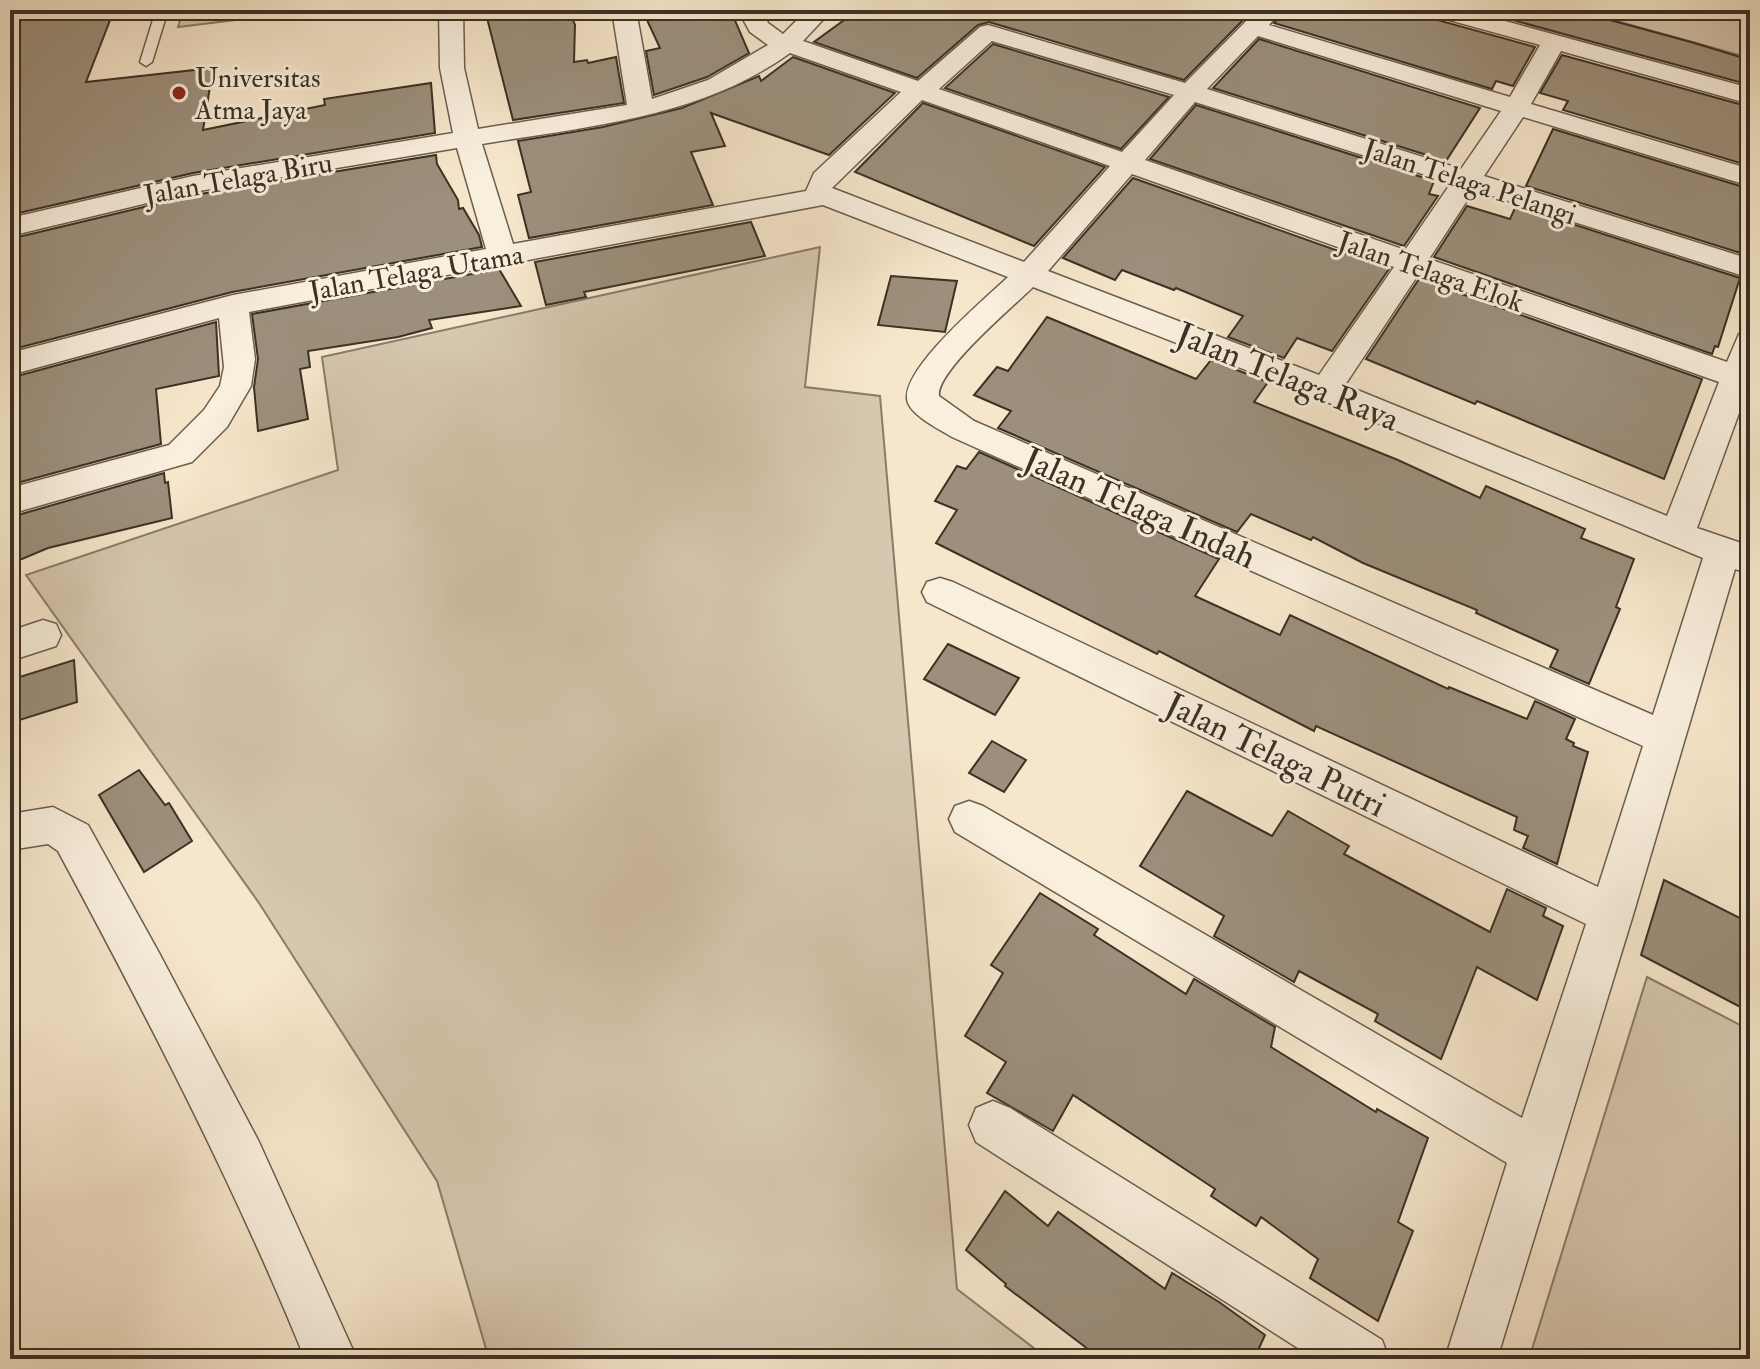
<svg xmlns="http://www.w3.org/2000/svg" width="1760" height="1369" font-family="'IM FELL Double Pica',serif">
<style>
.green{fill:#d6c7af;stroke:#887c6a;stroke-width:2}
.building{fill:#9c8f7b;stroke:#3b3125;stroke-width:2}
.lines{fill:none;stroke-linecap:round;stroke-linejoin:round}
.service-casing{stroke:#6a5e4e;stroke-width:3}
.minor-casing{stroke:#6a5e4e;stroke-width:3}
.path{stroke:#3b3125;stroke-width:4;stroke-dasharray:1 3;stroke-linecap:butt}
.service{fill:#f9efdd;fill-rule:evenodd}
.minor{fill:#f9efdd;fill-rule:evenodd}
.poi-dot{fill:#8f2418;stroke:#f9efdd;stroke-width:3}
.labels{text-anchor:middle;stroke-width:6;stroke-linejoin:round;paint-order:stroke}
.far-poi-label{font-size:28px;fill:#3b3125;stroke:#f9efdd;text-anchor:start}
.far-street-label{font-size:28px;fill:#3b3125;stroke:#f9efdd}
.street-label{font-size:34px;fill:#3b3125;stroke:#f9efdd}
</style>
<rect width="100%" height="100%" fill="#f6e6cb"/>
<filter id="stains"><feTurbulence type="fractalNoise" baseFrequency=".0025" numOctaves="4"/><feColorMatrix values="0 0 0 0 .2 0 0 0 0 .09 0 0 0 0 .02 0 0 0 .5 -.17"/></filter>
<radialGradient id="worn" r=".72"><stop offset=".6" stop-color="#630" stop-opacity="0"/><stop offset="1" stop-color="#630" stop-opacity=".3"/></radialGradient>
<g class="green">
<path d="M 183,10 L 319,10 L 178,27 Z"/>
<path d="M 1577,10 L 1750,10 L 1750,58 Z"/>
<path d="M 820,247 L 805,387 L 880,396 L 957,1289 L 1048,1359 L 489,1359 L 437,1181 L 259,903 L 26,575 L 338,470 L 322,357 Z"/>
<path d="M 1647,977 L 1750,1030 L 1750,1359 L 1529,1359 Z"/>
</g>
<g class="building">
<path d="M 10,10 L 114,10 L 86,82 L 213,68 L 203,130 L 325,105 L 324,99 L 431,83 L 435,133 L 193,173 L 10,215 Z"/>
<path d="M 485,10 L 569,10 L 575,25 L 574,62 L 587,60 L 588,63 L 616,57 L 624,103 L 513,120 Z"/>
<path d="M 710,10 L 717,20 L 734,18 L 749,53 L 707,77 L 654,95 L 646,51 L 660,48 L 647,20 Z"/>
<path d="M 858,10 L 1253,10 L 1184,80 L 989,22 L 978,25 L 917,78 L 814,42 Z"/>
<path d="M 1285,10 L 1424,10 L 1430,18 L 1535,47 L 1513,86 L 1496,81 L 1492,89 L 1274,23 Z"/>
<path d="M 1476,10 L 1573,10 L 1691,42 L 1750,60 L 1750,85 Z"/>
<path d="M 1259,39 L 1480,108 L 1446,161 L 1213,88 Z"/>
<path d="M 993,44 L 1169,97 L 1121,149 L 945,88 Z"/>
<path d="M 1562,55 L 1750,107 L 1750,166 L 1563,110 L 1568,101 L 1540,93 Z"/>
<path d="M 793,57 L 895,93 L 829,155 L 711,113 L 725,146 L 691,152 L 713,205 L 529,238 L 518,195 L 531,192 L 518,141 L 603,127 L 682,108 L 759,76 L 761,81 Z"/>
<path d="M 923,103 L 1105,167 L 1034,246 L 855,172 Z"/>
<path d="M 1196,105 L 1434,181 L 1429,194 L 1438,196 L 1404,246 L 1150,159 Z"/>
<path d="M 1553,129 L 1750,189 L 1750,245 L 1747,255 L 1526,186 Z"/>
<path d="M 436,155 L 437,164 L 458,200 L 459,209 L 463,208 L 479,235 L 482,247 L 232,292 L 10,350 L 10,239 L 194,195 Z"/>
<path d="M 1133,178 L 1389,269 L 1332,351 L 1297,338 L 1284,358 L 1228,337 L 1243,316 L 1176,288 L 1174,290 L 1122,270 L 1115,280 L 1063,258 Z"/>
<path d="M 1467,206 L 1510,219 L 1516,206 L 1740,278 L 1718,347 L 1715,346 L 1712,354 L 1434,257 Z"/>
<path d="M 751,222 L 765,256 L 584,292 L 586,297 L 546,305 L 535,262 Z"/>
<path d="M 499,269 L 521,306 L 429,320 L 432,328 L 398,337 L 308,351 L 310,367 L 300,369 L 308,419 L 258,431 L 254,387 L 258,359 L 252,314 Z"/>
<path d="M 891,276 L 957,281 L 945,332 L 878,325 Z"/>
<path d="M 1419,279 L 1702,379 L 1664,479 L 1477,401 L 1475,404 L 1366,359 Z"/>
<path d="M 1047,317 L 1196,379 L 1211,360 L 1268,382 L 1254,402 L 1398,460 L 1480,498 L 1486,486 L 1585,529 L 1581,538 L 1634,559 L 1616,607 L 1620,609 L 1589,684 L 1550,667 L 1558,650 L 1476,613 L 1477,610 L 1363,563 L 1313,537 L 1311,540 L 1251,514 L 1237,532 L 998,428 L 1011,411 L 974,395 L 997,367 L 1008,371 Z"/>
<path d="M 216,322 L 219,376 L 156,389 L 161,444 L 13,484 L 10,465 L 10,378 Z"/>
<path d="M 979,452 L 1219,559 L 1195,596 L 1280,635 L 1290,615 L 1448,689 L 1449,687 L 1527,719 L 1535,701 L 1575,719 L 1566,739 L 1574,743 L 1573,746 L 1588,752 L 1557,864 L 1523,848 L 1528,836 L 1514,830 L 1517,817 L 1316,726 L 1314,731 L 1159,651 L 1157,654 L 936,543 L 957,510 L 935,501 L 957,466 L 966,469 Z"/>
<path d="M 164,473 L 165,483 L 168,482 L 172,518 L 48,548 L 10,564 L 10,523 L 19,520 L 18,515 Z"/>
<path d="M 948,644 L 1019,678 L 995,715 L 924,679 Z"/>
<path d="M 74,660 L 77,702 L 10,723 L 10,680 Z"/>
<path d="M 992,741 L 1026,760 L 1004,792 L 969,773 Z"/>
<path d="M 139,770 L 165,805 L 169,803 L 192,841 L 144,872 L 99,795 Z"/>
<path d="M 1187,791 L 1272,836 L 1288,811 L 1349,846 L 1344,854 L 1490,932 L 1507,889 L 1546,908 L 1543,916 L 1563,926 L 1537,1000 L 1477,967 L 1441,1059 L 1375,1021 L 1378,1014 L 1299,971 L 1294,982 L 1214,936 L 1224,916 L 1140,866 Z"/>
<path d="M 1664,880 L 1750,923 L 1750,1012 L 1641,955 Z"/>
<path d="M 1040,893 L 1098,929 L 1094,935 L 1186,994 L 1194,979 L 1275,1027 L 1271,1047 L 1376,1112 L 1377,1109 L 1428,1138 L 1398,1222 L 1413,1231 L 1378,1321 L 1310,1278 L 1318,1259 L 1261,1217 L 1256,1226 L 1211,1196 L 1215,1189 L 1073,1095 L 1053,1131 L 987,1093 L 1006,1062 L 965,1036 L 1003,973 L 991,965 Z"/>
<path d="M 1005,1191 L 1048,1226 L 1058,1212 L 1165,1289 L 1172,1273 L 1219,1302 L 1265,1335 L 1254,1359 L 1101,1359 L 1005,1286 L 1006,1284 L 966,1250 Z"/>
</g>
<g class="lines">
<g class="service-casing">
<path id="service" d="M 156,10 L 168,10 L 152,62 L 146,66 L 140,62 Z"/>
</g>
<g class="minor-casing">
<g id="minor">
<path d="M 439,10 L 463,10 L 464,68 L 478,129 L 627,105 L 612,10 L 636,10 L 652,99 L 708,80 L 768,45 L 750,32 L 738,10 L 762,10 L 768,23 L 783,34 L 807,10 L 832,10 L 803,41 L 918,81 L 980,27 L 988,25 L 1185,83 L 1257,10 L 1282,10 L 1269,25 L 1510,97 L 1540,45 L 1431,15 L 1427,10 L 1465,10 L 1750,88 L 1750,104 L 1561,51 L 1531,104 L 1750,169 L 1750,186 L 1523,117 L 1484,176 L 1750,259 L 1750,278 L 1474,190 L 1429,259 L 1727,362 L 1739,334 L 1750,331 L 1750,383 L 1697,528 L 1750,546 L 1750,574 L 1735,569 L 1633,915 L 1497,1359 L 1445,1359 L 1507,1163 L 955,832 L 949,819 L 955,806 L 969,801 L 983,806 L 1522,1118 L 1586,924 L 927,602 L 922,592 L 927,582 L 940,578 L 953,582 L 1598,887 L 1643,746 L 952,437 C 939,429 914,417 908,403 C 896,373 986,298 1008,277 L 823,205 L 249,312 L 255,359 L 251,386 L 227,427 L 192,462 L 10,514 L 10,488 L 169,445 L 204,410 L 220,386 L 224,367 L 219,318 L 10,375 L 10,353 L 233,295 L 486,249 L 457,148 L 193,192 L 10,236 L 10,218 L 193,176 L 453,133 L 440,68 ZM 1258,36 L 1501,111 L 1461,169 L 1207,89 ZM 992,41 L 1174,95 L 1122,152 L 939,89 ZM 790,53 L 901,92 L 814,173 L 806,191 L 513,244 L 482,144 C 588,126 700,118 790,53 ZM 922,100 L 1110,166 L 1024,262 L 832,188 ZM 1195,102 L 1451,183 L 1405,250 L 1145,160 ZM 1132,174 L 1394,267 L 1319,375 L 1048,271 ZM 1418,275 L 1719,382 L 1667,516 L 1345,385 ZM 1033,287 L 1315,397 L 1703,558 L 1653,715 L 974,421 L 939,396 C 936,371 1014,306 1033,287 Z"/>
<path d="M 43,620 L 56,624 L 61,635 L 56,646 L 10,661 L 10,631 Z"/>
<path d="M 53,807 L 88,825 L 158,951 L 259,1142 L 357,1359 L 305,1359 C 234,1184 147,1017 58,851 L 48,844 L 10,850 L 10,814 Z"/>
<path d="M 993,1101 L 1010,1108 L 1382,1340 L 1389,1359 L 1315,1359 L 976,1142 L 969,1125 L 976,1108 Z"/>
</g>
</g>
<path class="path" d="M 1195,10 L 1216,16"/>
<use href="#service" class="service"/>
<use href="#minor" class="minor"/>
</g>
<circle class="poi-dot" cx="179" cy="93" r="8"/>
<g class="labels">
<g class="far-poi-label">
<text x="195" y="87">Universitas<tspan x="195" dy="32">Atma Jaya</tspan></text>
</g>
<g class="far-street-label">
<text transform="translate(238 178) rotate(-10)" y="10">Jalan Telaga Biru</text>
<text transform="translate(1470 181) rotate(18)" y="10">Jalan Telaga Pelangi</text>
<text transform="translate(1431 271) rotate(19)" y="10">Jalan Telaga Elok</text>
<text transform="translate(416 272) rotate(-10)" y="10">Jalan Telaga Utama</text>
</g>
<g class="street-label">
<text transform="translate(1288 376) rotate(22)" y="12">Jalan Telaga Raya</text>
<text transform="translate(1140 507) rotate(24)" y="12">Jalan Telaga Indah</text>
<text transform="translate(1276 754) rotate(26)" y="12">Jalan Telaga Putri</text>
</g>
</g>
<rect width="1760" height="1369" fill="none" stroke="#f6e6cb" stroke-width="40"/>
<rect x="12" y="12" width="1736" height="1345" fill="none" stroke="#3b3125" stroke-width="4"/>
<rect x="20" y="20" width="1720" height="1329" fill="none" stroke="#3b3125" stroke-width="2"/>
<rect width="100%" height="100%" filter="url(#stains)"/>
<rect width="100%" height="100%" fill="url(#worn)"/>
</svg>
